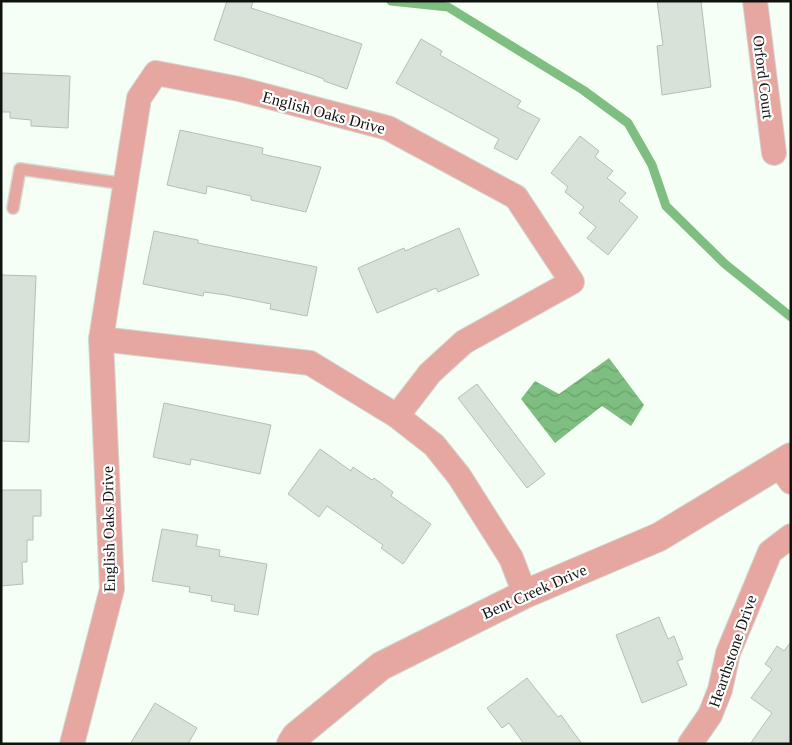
<svg xmlns="http://www.w3.org/2000/svg" width="792" height="745" font-family="Georgia,serif">
<style>
.water{fill:url(#water-waves)}
.lines{fill:none;stroke-linecap:round;stroke-linejoin:round}
.stream{stroke:#7ebe80;stroke-width:9}
.building{fill:#d8e2d8;stroke:#b5beb4}
.service-casing{stroke:#d0d9d0;stroke-width:14}
.minor-casing{stroke:#d0d9d0;stroke-width:26}
.tertiary-casing{stroke:#d0d9d0;stroke-width:30}
.service{stroke:#e7a7a1;stroke-width:11}
.minor{stroke:#e7a7a1;stroke-width:24}
.tertiary{stroke:#e7a7a1;stroke-width:28}
.labels{text-anchor:middle;stroke-width:4.5;stroke-linejoin:round;paint-order:stroke}
.street-label{font-size:16px;fill:#0f120f;stroke:#fff}
</style>
<defs>
<pattern id="water-waves" width="16" height="10" patternUnits="userSpaceOnUse" patternTransform="scale(1.25)"><rect width="16" height="10" fill="#7ebe80"/><path d="M0 5q4-4 8 0t8 0" fill="none" stroke="#6ca26d"/></pattern>
</defs>
<rect width="100%" height="100%" fill="#f5fff5"/>
<path class="water" d="M 609,358 L 644,405 L 631,426 L 602,406 L 555,443 L 521,399 L 535,381 L 559,394 Z"/>
<g class="lines">
<path class="stream" d="M 391,1 L 448,7 L 583,90 L 628,123 L 652,165 L 666,206 L 725,264 L 791,317"/>
</g>
<g class="building">
<path d="M 227,1 L 253,1 L 251,8 L 362,44 L 347,89 L 324,81 L 324,79 L 214,40 Z"/>
<path d="M 657,1 L 701,1 L 711,87 L 662,95 L 657,46 L 663,45 Z"/>
<path d="M 421,39 L 442,51 L 440,55 L 521,101 L 517,107 L 540,119 L 517,160 L 494,148 L 499,139 L 396,83 Z"/>
<path d="M 1,73 L 70,76 L 68,128 L 31,126 L 31,120 L 10,118 L 10,112 L 1,112 Z"/>
<path d="M 180,130 L 263,148 L 262,154 L 321,167 L 306,212 L 251,200 L 251,196 L 207,186 L 206,194 L 167,185 Z"/>
<path d="M 580,136 L 599,151 L 595,157 L 613,171 L 607,178 L 626,193 L 619,201 L 638,217 L 608,255 L 587,238 L 596,227 L 579,213 L 584,207 L 565,192 L 568,187 L 551,173 Z"/>
<path d="M 459,228 L 479,275 L 438,292 L 436,288 L 377,313 L 358,268 L 404,248 L 405,251 Z"/>
<path d="M 154,231 L 198,240 L 198,243 L 317,267 L 307,316 L 270,309 L 271,304 L 226,295 L 204,292 L 203,296 L 143,284 Z"/>
<path d="M 1,275 L 36,276 L 29,442 L 1,441 Z"/>
<path d="M 477,384 L 545,474 L 527,488 L 458,398 Z"/>
<path d="M 164,403 L 271,425 L 260,474 L 191,459 L 190,465 L 153,457 Z"/>
<path d="M 320,449 L 351,471 L 353,467 L 372,480 L 374,478 L 393,492 L 391,496 L 431,524 L 403,564 L 381,548 L 383,545 L 327,506 L 319,517 L 288,494 Z"/>
<path d="M 1,490 L 41,490 L 41,516 L 33,516 L 33,540 L 27,540 L 27,562 L 22,562 L 23,584 L 1,586 Z"/>
<path d="M 162,529 L 198,535 L 196,546 L 220,550 L 219,556 L 267,564 L 258,615 L 234,611 L 235,605 L 211,601 L 212,596 L 189,592 L 190,587 L 152,581 Z"/>
<path d="M 659,617 L 668,639 L 674,636 L 683,659 L 677,661 L 687,685 L 642,703 L 616,635 Z"/>
<path d="M 791,642 L 791,744 L 750,744 L 772,713 L 751,698 L 772,669 L 765,664 L 777,646 L 784,651 Z"/>
<path d="M 527,678 L 558,717 L 561,715 L 582,744 L 524,744 L 509,723 L 502,728 L 487,708 Z"/>
<path d="M 155,703 L 197,728 L 188,744 L 130,744 Z"/>
</g>
<g class="lines">
<g class="service-casing">
<path id="service" d="M 13,208 L 20,169 L 126,184"/>
</g>
<g class="minor-casing">
<g id="minor">
<path d="M 755,1 L 774,153"/>
<path d="M 101,339 L 310,363 L 397,416 L 434,445 L 459,476 L 511,558 L 525,594"/>
<path d="M 778,464 L 791,482"/>
<path d="M 72,744 L 112,589 L 101,339 L 139,98 L 156,73 L 239,89 L 388,128 L 516,197 L 572,282 L 464,342 L 430,373 L 397,416"/>
<path d="M 690,744 L 710,715 L 720,690 L 728,653 L 770,552 L 791,536"/>
</g>
</g>
<g class="tertiary-casing">
<path id="tertiary" d="M 291,744 L 296,736 L 381,666 L 525,594 L 659,537 L 791,457"/>
</g>
<use href="#service" class="service"/>
<use href="#minor" class="minor"/>
<use href="#tertiary" class="tertiary"/>
</g>
<g class="labels">
<g class="street-label">
<text transform="translate(764 77) rotate(83)" y="6">Orford Court</text>
<text transform="translate(324 112) rotate(15)" y="6">English Oaks Drive</text>
<text transform="translate(108 529) rotate(-91)" y="6">English Oaks Drive</text>
<text transform="translate(534 591) rotate(-24)" y="6">Bent Creek Drive</text>
<text transform="translate(732 651) rotate(-71)" y="6">Hearthstone Drive</text>
</g>
</g>
<rect width="792" height="745" fill="none" stroke="#0f120f" stroke-width="5"/>
</svg>
